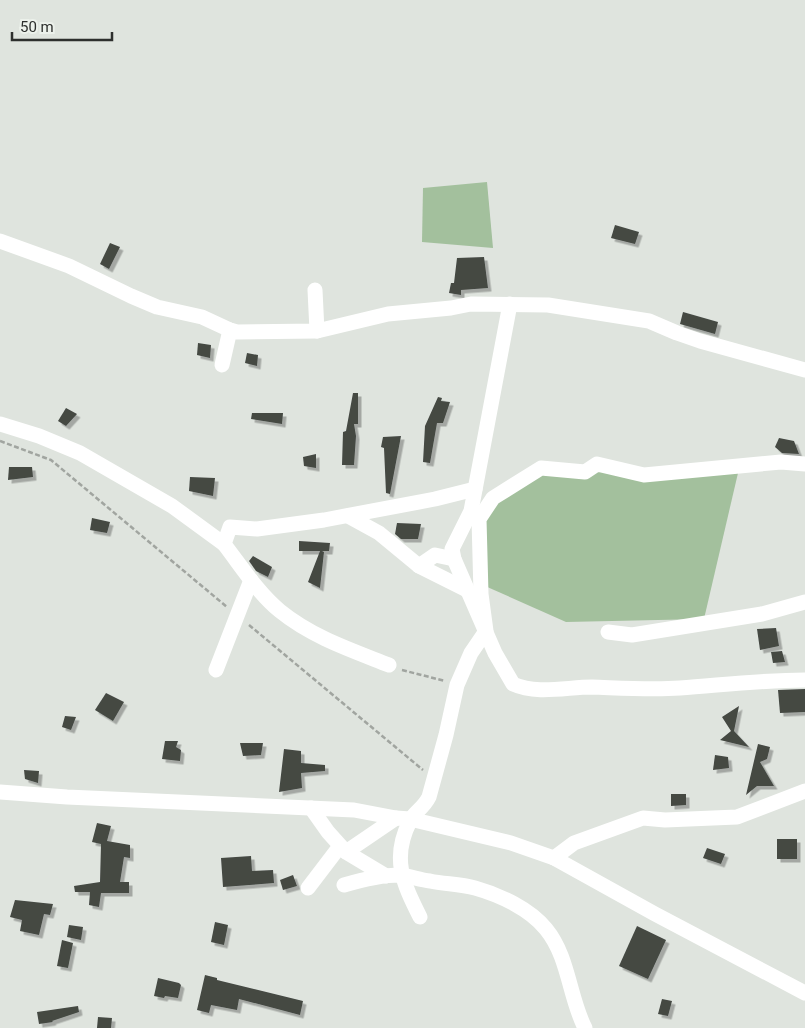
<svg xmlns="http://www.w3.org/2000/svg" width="805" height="1028" font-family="Roboto,sans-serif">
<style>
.green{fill:#a3c09d}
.building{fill:#444843;filter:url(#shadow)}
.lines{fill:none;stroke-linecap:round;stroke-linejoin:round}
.path{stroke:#a1a5a0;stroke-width:2.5;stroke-dasharray:5 2.5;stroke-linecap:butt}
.minor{stroke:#fff;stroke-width:15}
</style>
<defs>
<filter id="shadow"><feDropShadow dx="3.5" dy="3.5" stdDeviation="0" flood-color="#0004"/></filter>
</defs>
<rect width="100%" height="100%" fill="#dfe4de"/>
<g class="green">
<path d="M 487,182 L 493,248 L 422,242 L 423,188 Z"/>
<path d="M 598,471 L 738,473 L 704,619 L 566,622 L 485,586 L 485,523 L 497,502 L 543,474 Z"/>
</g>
<g class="building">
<path d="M 615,225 L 639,232 L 635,244 L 611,238 Z"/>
<path d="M 110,243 L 120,247 L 109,269 L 100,264 Z"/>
<path d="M 484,257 L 488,288 L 461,290 L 461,295 L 449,293 L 451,283 L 454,283 L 457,258 Z"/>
<path d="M 683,312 L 718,322 L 715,334 L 680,324 Z"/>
<path d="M 198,343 L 211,345 L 210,358 L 197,355 Z"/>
<path d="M 247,353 L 258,355 L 257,366 L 245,363 Z"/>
<path d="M 353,393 L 358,393 L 358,424 L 354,424 L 356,436 L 354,465 L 342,465 L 343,432 L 346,431 Z"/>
<path d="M 438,397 L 442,398 L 441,401 L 450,402 L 443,423 L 437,423 L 430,463 L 423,462 L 425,426 Z"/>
<path d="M 66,408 L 77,414 L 66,426 L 58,421 Z"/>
<path d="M 252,413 L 283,413 L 282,424 L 251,419 Z"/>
<path d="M 401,436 L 390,494 L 386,493 L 384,448 L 381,447 L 383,437 Z"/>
<path d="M 779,438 L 794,441 L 799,454 L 782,453 L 775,447 Z"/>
<path d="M 316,454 L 316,468 L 304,466 L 303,457 Z"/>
<path d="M 9,467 L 32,467 L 33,477 L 8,480 Z"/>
<path d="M 190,477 L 215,478 L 213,496 L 189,491 Z"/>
<path d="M 92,518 L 110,522 L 107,533 L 90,530 Z"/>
<path d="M 397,523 L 421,524 L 418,539 L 401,539 L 395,534 Z"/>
<path d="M 299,541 L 330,543 L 329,551 L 322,551 L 324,552 L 320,588 L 308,582 L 320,551 L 299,551 Z"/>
<path d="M 253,556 L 272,567 L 268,577 L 256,571 L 249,561 Z"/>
<path d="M 776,628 L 779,646 L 760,650 L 757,629 Z"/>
<path d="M 782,651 L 785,662 L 773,663 L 771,652 Z"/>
<path d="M 805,689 L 805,712 L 780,713 L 778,690 Z"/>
<path d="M 106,693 L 124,702 L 113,721 L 95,710 Z"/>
<path d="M 739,706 L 734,731 L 749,747 L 720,740 L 731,731 L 722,717 Z"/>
<path d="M 65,716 L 76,717 L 71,730 L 62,727 Z"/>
<path d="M 165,741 L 178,741 L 176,747 L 181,750 L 180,761 L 162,759 Z"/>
<path d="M 240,743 L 263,743 L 261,755 L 243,756 Z"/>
<path d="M 758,744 L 770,747 L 767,759 L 760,762 L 774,786 L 757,786 L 746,795 Z"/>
<path d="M 284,749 L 301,751 L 301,763 L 325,765 L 325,771 L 301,773 L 302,788 L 279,792 Z"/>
<path d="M 715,755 L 728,757 L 729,768 L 713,770 Z"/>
<path d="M 24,770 L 39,771 L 38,783 L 25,779 Z"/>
<path d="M 671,794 L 686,794 L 686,805 L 671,806 Z"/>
<path d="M 97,823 L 111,826 L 107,841 L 130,845 L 130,858 L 124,857 L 120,882 L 129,882 L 129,893 L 101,893 L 99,907 L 89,905 L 90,892 L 75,892 L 74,886 L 100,882 L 101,844 L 92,842 Z"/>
<rect x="777" y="839" width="20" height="20"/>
<path d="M 707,848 L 725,854 L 721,864 L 703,858 Z"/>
<path d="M 251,856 L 252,871 L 273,870 L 274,883 L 223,887 L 221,858 Z"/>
<path d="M 293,875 L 297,886 L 283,890 L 280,880 Z"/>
<path d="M 15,900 L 53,904 L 50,915 L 44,914 L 39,935 L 20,931 L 22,920 L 10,917 Z"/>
<path d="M 215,922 L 228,925 L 224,945 L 211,942 Z"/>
<path d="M 69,925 L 83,927 L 81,940 L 67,937 Z"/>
<path d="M 637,926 L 666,940 L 648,979 L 619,966 Z"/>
<path d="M 62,940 L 73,943 L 68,968 L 57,966 Z"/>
<path d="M 205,975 L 217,978 L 217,980 L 303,1001 L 300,1015 L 239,999 L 237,1010 L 211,1005 L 209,1013 L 197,1010 Z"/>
<path d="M 158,978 L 179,983 L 181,985 L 178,998 L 165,996 L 164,998 L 154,996 Z"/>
<path d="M 662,999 L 672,1001 L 668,1016 L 658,1014 Z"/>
<path d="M 78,1006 L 79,1012 L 52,1021 L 53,1022 L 39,1024 L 37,1012 Z"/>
<path d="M 98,1017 L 112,1018 L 111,1028 L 97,1028 Z"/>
</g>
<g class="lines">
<g class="path">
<path d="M 0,441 L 51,460 L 227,607"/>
<path d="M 249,625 L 423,770"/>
<path d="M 402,670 L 445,681"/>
</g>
<g class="minor">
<path d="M 0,241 L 69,266 L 131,296 L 157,307 L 202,317 L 230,330 L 237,332 L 317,331 L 388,314 L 451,308 L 471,304 L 548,305 L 649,321 L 677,333 L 700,341 L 805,370"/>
<path d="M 315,290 L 317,331"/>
<path d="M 510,304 L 471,511 L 452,549 L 454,559 L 495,653 L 513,684 C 537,695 567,687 592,687 C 621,688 651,690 680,688 C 722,685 763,680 805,680"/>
<path d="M 222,365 L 230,330"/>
<path d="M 0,424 L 39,436 L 80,453 L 172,506 L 224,544"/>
<path d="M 348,516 L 379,533 L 419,566"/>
<path d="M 454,559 L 435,555 L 419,566 L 467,590"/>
<path d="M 608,632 L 632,635 L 762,614 L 805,602"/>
<path d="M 389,665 C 351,650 312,637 280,611 C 258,593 241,566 224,544 L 230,527 L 257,529 L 324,520 L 435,499 L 475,489"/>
<path d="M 216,670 L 251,580"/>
<path d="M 0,792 L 67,797 L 354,810 L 396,818 L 410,819 L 511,843 L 554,858 L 655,914 L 805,993"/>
<path d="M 311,808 L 328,832 L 346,852 L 386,876"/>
<path d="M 346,852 L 396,818"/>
<path d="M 554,858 L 574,843 L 643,818 L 665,820 L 737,817 L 805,791"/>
<path d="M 344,885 C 361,880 381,875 400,875 C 410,876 420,880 430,881 C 444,884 460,884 475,888 C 500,895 530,909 546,929 C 569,957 569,997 585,1028"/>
<path d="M 308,888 L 340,846"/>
<path d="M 420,917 C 403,883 391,858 410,821 C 414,812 423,809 429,797 L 446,735 L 457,685 L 471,653 L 486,631 L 481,594 L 479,519 L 493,498 L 541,468 L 585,472 L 597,464 L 644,475 L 781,462 L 805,464"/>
</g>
</g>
<path d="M12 32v8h100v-8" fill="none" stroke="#2d2f2d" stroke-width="2.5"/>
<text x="20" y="32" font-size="15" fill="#2d2f2d" stroke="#ecf1eb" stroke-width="4" paint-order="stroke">50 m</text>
</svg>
